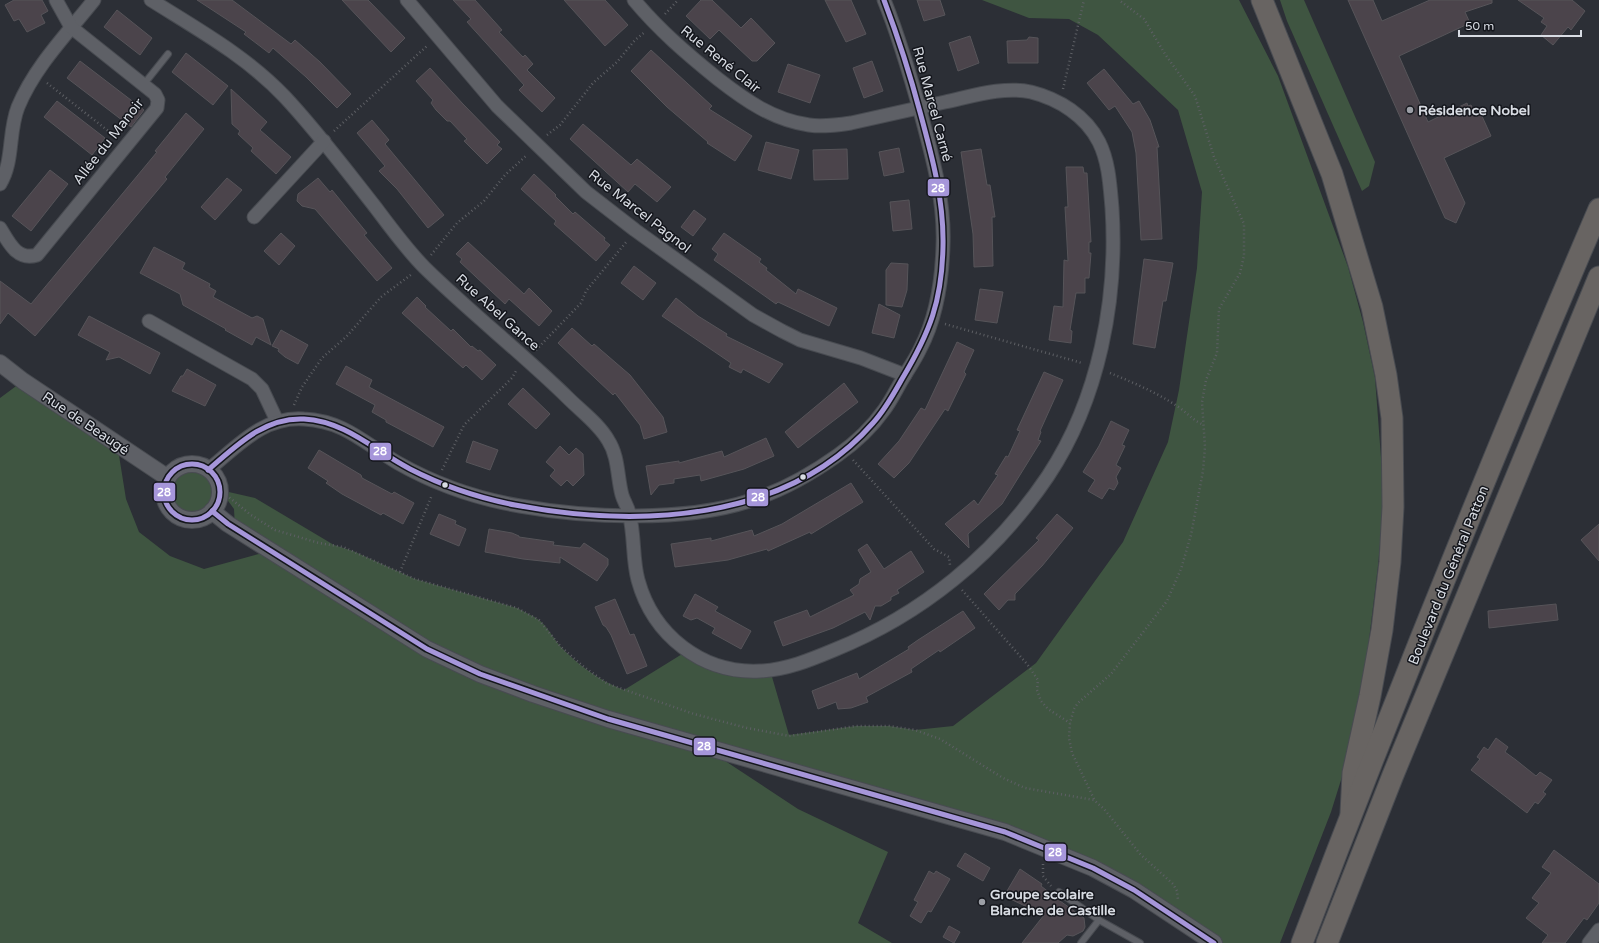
<svg xmlns="http://www.w3.org/2000/svg" width="1599" height="943" font-family="'Varela Round',sans-serif">
<style>
.green{fill:#3f5541}
.building{fill:#4b444b;stroke:#565459}
.lines{fill:none;stroke-linecap:round;stroke-linejoin:round}
.service-casing{stroke:#484b51;stroke-width:8}
.minor-casing{stroke:#484b51;stroke-width:15}
.tertiary-casing{stroke:#484b51;stroke-width:18}
.trunk-casing{stroke:#484b51;stroke-width:23}
.path{stroke:#5d5f64;stroke-width:2.5;stroke-dasharray:1 3;stroke-linecap:butt}
.service{stroke:#5e6066;stroke-width:6}
.minor{stroke:#5e6066;stroke-width:13}
.tertiary{stroke:#5e6066;stroke-width:16}
.trunk{stroke:#686462;stroke-width:21}
.bus-1-casing{stroke:#14161c;stroke-width:8}
.bus-1{stroke:#a696da;stroke-width:5}
.poi-dot{fill:#9c9fa6;stroke:#14161c;stroke-width:1.5}
.bus-dot{fill:#d8dce3;stroke:#14161c;stroke-width:1.5}
.labels{text-anchor:middle;stroke-width:3;stroke-linejoin:round;paint-order:stroke}
.street-label{font-size:14px;fill:#d8dce3;stroke:#14161c}
.poi-label{font-size:14px;font-weight:bold;fill:#d8dce3;stroke:#14161c;text-anchor:start}
.line-badge{stroke:#14161c;stroke-width:1.5}
.badge-label{font-size:11px;text-anchor:middle;font-weight:bold;fill:#fff}
</style>
<rect width="100%" height="100%" fill="#2c2f36"/>
<g class="green">
<path d="M 982,0 L 1239,0 L 1278,76 L 1348,267 L 1363,322 L 1375,378 L 1382,471 L 1382,523 L 1378,566 L 1364,681 L 1351,748 L 1331,812 L 1280,943 L 1214,943 L 1046,848 L 704,747 L 798,809 L 888,852 L 858,923 L 892,943 L 0,943 L 0,398 L 23,381 L 117,443 L 126,499 L 139,532 L 170,556 L 204,569 L 270,551 L 235,528 L 234,509 L 220,490 L 255,498 L 334,545 L 353,551 L 415,579 L 517,608 C 524,612 532,615 539,620 C 548,627 553,638 560,646 C 578,665 600,681 624,690 L 687,651 L 691,654 L 770,670 L 789,735 L 856,726 L 889,726 L 915,730 L 953,726 L 1036,663 L 1123,542 L 1168,442 L 1179,390 L 1197,268 L 1202,192 L 1178,110 L 1098,35 L 1069,19 L 1029,18 Z"/>
<path d="M 1280,0 L 1304,0 L 1375,162 L 1369,186 L 1362,191 L 1287,21 Z"/>
<circle cx="193" cy="492" r="22"/>
</g>
<g class="building">
<path d="M 14,0 L 42,0 L 48,11 L 41,15 L 45,23 L 27,32 L 19,19 L 14,21 L 5,5 Z"/>
<path d="M 197,0 L 232,0 L 291,44 L 295,40 L 320,62 L 351,94 L 337,108 L 306,77 L 273,48 L 269,53 L 244,34 L 246,32 Z"/>
<path d="M 342,0 L 368,0 L 405,38 L 391,52 Z"/>
<path d="M 453,0 L 475,0 L 502,30 L 499,32 L 523,57 L 525,55 L 533,64 L 527,70 L 555,98 L 542,112 L 519,90 L 524,85 L 467,22 L 471,19 Z"/>
<path d="M 564,0 L 605,0 L 628,25 L 605,46 Z"/>
<path d="M 701,0 L 712,0 L 741,28 L 751,18 L 775,43 L 757,61 L 752,61 L 719,30 L 710,39 L 686,16 Z"/>
<path d="M 825,0 L 851,0 L 866,34 L 846,42 Z"/>
<path d="M 917,0 L 940,0 L 945,15 L 924,21 Z"/>
<path d="M 1348,0 L 1373,0 L 1382,21 L 1430,0 L 1492,0 L 1492,3 L 1465,12 L 1470,23 L 1399,56 L 1428,122 L 1467,103 L 1468,106 L 1471,105 L 1476,116 L 1481,114 L 1491,136 L 1444,158 L 1465,203 L 1456,223 L 1445,218 Z"/>
<path d="M 1518,0 L 1572,0 L 1585,11 L 1571,30 L 1568,27 L 1553,45 L 1541,35 L 1547,26 L 1541,22 L 1544,18 Z"/>
<path d="M 117,10 L 152,38 L 140,55 L 104,27 Z"/>
<path d="M 970,36 L 979,63 L 958,71 L 949,43 Z"/>
<path d="M 1029,37 L 1038,38 L 1038,63 L 1008,63 L 1007,41 L 1027,40 Z"/>
<path d="M 651,50 L 712,106 L 709,109 L 752,136 L 735,161 L 707,143 L 708,142 L 667,107 L 631,71 Z"/>
<path d="M 186,53 L 228,86 L 213,105 L 172,72 Z"/>
<path d="M 80,61 L 144,110 L 131,127 L 67,78 Z"/>
<path d="M 872,61 L 883,91 L 864,98 L 853,68 Z"/>
<path d="M 788,64 L 820,75 L 810,103 L 778,92 Z"/>
<path d="M 430,68 L 463,104 L 500,142 L 497,145 L 502,149 L 487,164 L 464,141 L 467,139 L 450,121 L 447,121 L 436,110 L 431,103 L 433,100 L 416,81 Z"/>
<path d="M 1104,69 L 1133,104 L 1139,101 L 1150,120 L 1159,147 L 1157,147 L 1162,239 L 1141,240 L 1136,153 L 1132,132 L 1115,106 L 1109,110 L 1087,83 Z"/>
<path d="M 231,89 L 267,122 L 260,130 L 291,157 L 276,174 L 251,151 L 253,148 L 238,134 L 240,131 L 232,124 Z"/>
<path d="M 57,101 L 105,138 L 92,155 L 44,117 Z"/>
<path d="M 186,113 L 204,129 L 165,177 L 167,179 L 54,314 L 35,336 L 8,313 L 0,324 L 0,281 L 31,304 L 157,152 L 155,151 Z"/>
<path d="M 372,120 L 389,140 L 385,144 L 444,215 L 428,228 L 397,189 L 379,171 L 385,166 L 357,133 Z"/>
<path d="M 583,124 L 631,165 L 637,159 L 671,187 L 657,202 L 635,184 L 628,192 L 570,139 Z"/>
<path d="M 766,142 L 799,150 L 791,179 L 758,170 Z"/>
<path d="M 899,148 L 904,172 L 884,176 L 879,152 Z"/>
<path d="M 847,149 L 848,179 L 814,180 L 813,150 Z"/>
<path d="M 981,149 L 987,185 L 990,185 L 995,217 L 992,217 L 993,266 L 974,267 L 973,234 L 961,152 Z"/>
<path d="M 1066,167 L 1083,167 L 1084,173 L 1087,173 L 1091,242 L 1089,242 L 1089,253 L 1091,253 L 1089,278 L 1085,278 L 1085,293 L 1076,293 L 1070,330 L 1072,331 L 1071,343 L 1049,340 L 1054,306 L 1063,307 L 1064,260 L 1068,261 L 1065,207 L 1068,207 Z"/>
<path d="M 50,170 L 68,184 L 31,231 L 12,216 Z"/>
<path d="M 534,174 L 556,195 L 555,196 L 573,214 L 575,212 L 605,238 L 604,240 L 610,245 L 596,261 L 554,224 L 556,221 L 521,189 Z"/>
<path d="M 227,178 L 242,190 L 215,220 L 201,207 Z"/>
<path d="M 318,178 L 330,192 L 332,190 L 367,233 L 364,235 L 392,268 L 377,281 L 315,209 L 302,206 L 297,201 L 298,194 Z"/>
<path d="M 909,200 L 912,229 L 893,231 L 890,202 Z"/>
<path d="M 694,210 L 706,219 L 693,236 L 681,227 Z"/>
<path d="M 281,233 L 295,246 L 279,265 L 264,251 Z"/>
<path d="M 724,233 L 761,259 L 759,262 L 767,268 L 766,270 L 796,294 L 798,289 L 837,308 L 829,326 L 778,302 L 776,304 L 714,260 L 718,254 L 712,249 Z"/>
<path d="M 468,242 L 524,294 L 529,288 L 552,311 L 539,326 L 509,299 L 505,304 L 460,262 L 462,259 L 456,254 Z"/>
<path d="M 154,247 L 185,263 L 182,269 L 210,284 L 209,287 L 216,291 L 213,297 L 252,318 L 257,316 L 263,319 L 271,345 L 256,337 L 252,345 L 225,330 L 226,329 L 183,305 L 180,294 L 140,273 Z"/>
<path d="M 1144,259 L 1173,263 L 1166,301 L 1163,301 L 1155,348 L 1133,344 Z"/>
<path d="M 891,263 L 908,264 L 907,290 L 902,307 L 886,305 L 886,270 Z"/>
<path d="M 634,266 L 656,283 L 643,300 L 621,283 Z"/>
<path d="M 980,289 L 1003,292 L 997,323 L 975,320 Z"/>
<path d="M 417,297 L 426,306 L 425,307 L 451,331 L 453,329 L 471,347 L 472,346 L 478,351 L 480,350 L 496,365 L 482,380 L 466,365 L 463,368 L 402,313 Z"/>
<path d="M 676,298 L 698,316 L 727,334 L 726,336 L 783,364 L 769,383 L 743,369 L 741,373 L 729,367 L 731,363 L 662,316 Z"/>
<path d="M 879,304 L 900,315 L 894,338 L 872,333 Z"/>
<path d="M 89,316 L 160,353 L 150,374 L 119,357 L 106,360 L 110,352 L 78,335 Z"/>
<path d="M 572,328 L 592,346 L 594,344 L 630,375 L 663,417 L 667,432 L 644,439 L 640,425 L 615,393 L 613,395 L 558,343 Z"/>
<path d="M 281,330 L 308,345 L 298,364 L 285,357 L 278,351 L 279,349 L 272,346 Z"/>
<path d="M 957,342 L 974,350 L 964,372 L 966,374 L 948,411 L 945,409 L 909,463 L 894,478 L 878,464 L 899,441 L 921,408 L 925,410 Z"/>
<path d="M 346,366 L 372,380 L 369,387 L 444,427 L 433,447 L 386,422 L 386,420 L 372,412 L 375,405 L 336,384 Z"/>
<path d="M 187,369 L 216,385 L 205,406 L 172,391 L 181,376 L 183,376 Z"/>
<path d="M 1044,372 L 1063,380 L 1040,431 L 1041,432 L 1038,440 L 1041,441 L 1002,504 L 968,534 L 969,548 L 945,524 L 974,500 L 978,505 L 998,475 L 995,474 L 1006,456 L 1008,457 L 1020,431 L 1017,430 Z"/>
<path d="M 844,383 L 858,402 L 798,448 L 785,432 Z"/>
<path d="M 523,388 L 550,414 L 536,429 L 508,404 Z"/>
<path d="M 1111,421 L 1129,430 L 1122,445 L 1125,446 L 1116,465 L 1121,468 L 1116,477 L 1118,483 L 1114,490 L 1109,488 L 1102,499 L 1088,491 L 1095,480 L 1083,472 L 1099,446 Z"/>
<path d="M 766,438 L 774,456 L 744,469 L 701,481 L 700,475 L 674,479 L 674,483 L 659,485 L 651,495 L 646,466 L 679,461 L 679,463 L 722,451 L 724,457 Z"/>
<path d="M 473,441 L 498,450 L 490,470 L 466,462 Z"/>
<path d="M 560,446 L 569,455 L 576,448 L 583,454 L 584,475 L 573,486 L 567,480 L 561,486 L 550,476 L 555,470 L 546,462 Z"/>
<path d="M 319,450 L 361,475 L 362,478 L 392,494 L 394,492 L 414,503 L 403,524 L 383,513 L 381,515 L 342,494 L 326,483 L 328,481 L 308,468 Z"/>
<path d="M 851,483 L 863,502 L 811,534 L 810,532 L 768,551 L 767,549 L 728,560 L 675,567 L 671,544 L 711,538 L 711,541 L 752,530 L 754,536 L 782,524 Z"/>
<path d="M 439,514 L 456,521 L 455,524 L 466,529 L 459,546 L 430,534 Z"/>
<path d="M 1057,514 L 1073,528 L 1042,566 L 1015,594 L 1015,600 L 1008,600 L 999,610 L 984,594 L 1039,540 L 1036,538 Z"/>
<path d="M 1599,524 L 1599,561 L 1581,540 Z"/>
<path d="M 489,529 L 512,533 L 519,536 L 519,537 L 554,542 L 553,545 L 580,548 L 584,543 L 608,559 L 608,565 L 597,581 L 560,557 L 560,563 L 523,559 L 485,552 Z"/>
<path d="M 867,544 L 884,569 L 911,551 L 924,572 L 897,590 L 899,593 L 891,597 L 891,600 L 881,606 L 875,606 L 870,620 L 865,612 L 833,628 L 783,646 L 774,622 L 807,610 L 810,617 L 854,595 L 850,590 L 859,584 L 860,579 L 871,572 L 858,550 Z"/>
<path d="M 695,594 L 718,607 L 715,611 L 751,631 L 741,649 L 712,633 L 715,628 L 697,618 L 691,620 L 683,616 Z"/>
<path d="M 615,599 L 630,635 L 634,634 L 647,666 L 627,674 L 611,635 L 606,627 L 603,625 L 595,607 Z"/>
<path d="M 1556,604 L 1558,620 L 1489,628 L 1488,611 Z"/>
<path d="M 963,611 L 975,628 L 940,652 L 939,650 L 911,669 L 912,672 L 866,697 L 868,702 L 851,708 L 838,709 L 836,702 L 818,709 L 812,691 L 857,673 L 859,679 L 909,649 L 908,647 L 918,640 Z"/>
<path d="M 1496,738 L 1508,747 L 1505,752 L 1516,760 L 1536,776 L 1540,772 L 1552,780 L 1543,792 L 1546,794 L 1538,804 L 1535,802 L 1527,813 L 1471,770 L 1480,759 L 1477,757 L 1484,747 L 1488,750 Z"/>
<path d="M 1554,850 L 1599,884 L 1599,903 L 1587,920 L 1584,918 L 1565,943 L 1542,943 L 1548,935 L 1526,918 L 1539,903 L 1532,898 L 1551,873 L 1542,867 Z"/>
<path d="M 965,853 L 990,868 L 983,881 L 957,866 Z"/>
<path d="M 1020,869 L 1042,884 L 1041,886 L 1060,901 L 1084,918 L 1085,927 L 1083,931 L 1073,936 L 1067,935 L 1058,943 L 1022,943 L 1044,915 L 1004,896 Z"/>
<path d="M 929,871 L 934,874 L 936,871 L 950,879 L 931,912 L 928,911 L 921,923 L 910,916 L 918,902 L 914,900 Z"/>
<path d="M 949,926 L 960,932 L 954,943 L 943,937 Z"/>
</g>
<g class="lines">
<g class="service-casing">
<g id="service">
<path d="M 144,84 L 168,54"/>
<path d="M 1059,892 L 1099,920 L 1140,943"/>
<path d="M 1081,943 L 1099,920"/>
</g>
</g>
<g class="minor-casing">
<g id="minor">
<path d="M 151,0 C 197,29 246,56 284,96 C 317,131 346,170 376,208 C 391,228 407,250 425,268 C 471,313 522,353 568,398 C 581,411 599,424 608,440 C 619,457 617,477 622,495 C 624,502 628,507 629,513 C 635,535 632,558 638,580 C 653,635 702,674 760,671 C 786,670 810,660 834,650 C 921,615 995,555 1048,476 C 1099,399 1118,299 1112,208 C 1110,186 1109,162 1099,142 C 1086,116 1059,99 1031,92 C 1003,86 973,96 945,102 C 914,109 882,116 851,123 C 837,125 823,127 809,125 C 773,120 745,100 718,79 C 687,54 659,30 634,0"/>
<path d="M 407,0 L 497,106 L 586,192 L 635,230 L 753,315 L 782,331 L 800,340 L 861,358 L 905,375"/>
<path d="M 0,184 C 14,161 8,132 18,107 C 35,66 67,34 94,0"/>
<path d="M 254,217 L 324,141"/>
<path d="M 0,228 C 9,243 17,261 37,255 L 157,108 L 158,100 L 155,94 L 71,27 L 56,0"/>
<path d="M 149,321 L 252,379 L 262,389 L 277,421"/>
<path d="M 208,470 C 238,446 263,416 304,419 C 345,421 365,444 398,463 C 435,484 479,499 520,506 C 587,518 685,522 749,501 C 782,491 810,475 838,455 C 855,443 872,427 884,410 C 891,401 896,390 902,380 C 908,369 915,360 920,349 C 936,319 942,279 943,246 C 945,203 933,159 922,118 C 911,78 900,39 884,0"/>
<path d="M 1589,943 L 1599,930"/>
</g>
</g>
<g class="tertiary-casing">
<g id="tertiary">
<path d="M 0,363 L 23,381 L 168,478"/>
<circle cx="192" cy="492" r="28"/>
<path d="M 212,511 L 228,524 L 427,649 L 480,674 L 533,694 L 608,719 L 1005,832 L 1093,868 L 1134,890 L 1214,943"/>
</g>
</g>
<g class="trunk-casing">
<g id="trunk">
<path d="M 1262,0 L 1332,174 L 1372,307 L 1386,375 L 1392,418 L 1393,507 L 1390,562 L 1382,630 L 1370,696 L 1353,773 L 1351,813"/>
<path d="M 1302,943 C 1396,696 1495,451 1599,209"/>
<path d="M 1327,943 L 1393,775 L 1599,277"/>
</g>
</g>
<g class="path">
<path d="M 665,14 L 678,0"/>
<path d="M 47,83 L 116,137"/>
<path d="M 1063,89 L 1084,0"/>
<path d="M 334,131 L 428,45"/>
<path d="M 547,135 L 560,125 L 593,83 L 617,62 L 635,40 L 645,32"/>
<path d="M 431,255 L 457,223 L 484,201 L 505,175 L 527,155"/>
<path d="M 945,324 L 1082,363"/>
<path d="M 536,350 L 581,303 L 586,291 L 627,241"/>
<path d="M 1110,373 C 1134,383 1158,393 1180,408 C 1188,414 1193,420 1202,424"/>
<path d="M 294,405 L 302,387 L 322,358 L 346,337 L 381,297 L 412,274"/>
<path d="M 853,460 L 934,549 L 949,557 L 950,565"/>
<path d="M 442,470 L 464,425 L 512,378 L 517,369"/>
<path d="M 220,490 L 251,515 L 275,530 L 319,543 L 343,547 L 415,579 L 517,608 L 539,620 L 561,647 L 584,667 L 608,684 L 694,714 L 747,728 L 789,736 L 856,726 L 889,726 L 915,730 L 940,739 L 1003,778 L 1025,788 L 1094,800 L 1104,809 L 1141,855 L 1173,884 L 1177,891 L 1178,900"/>
<path d="M 400,572 L 432,495"/>
<path d="M 962,590 L 1027,664 L 1038,680 L 1037,690 L 1041,701 L 1048,709 L 1070,723"/>
<path d="M 1094,799 L 1072,753 L 1069,738 L 1070,723 L 1074,709 L 1078,703 L 1111,674 L 1167,601 L 1181,569 L 1191,535 L 1203,471 L 1205,447 L 1202,402 L 1206,380 L 1217,353 L 1219,309 L 1240,273 L 1244,256 L 1244,224 L 1214,157 L 1195,96 L 1165,54 L 1144,19 L 1119,0"/>
<path d="M 1043,864 L 1043,876 L 1051,886"/>
</g>
<use href="#service" class="service"/>
<use href="#minor" class="minor"/>
<use href="#tertiary" class="tertiary"/>
<use href="#trunk" class="trunk"/>
<g class="bus-1-casing">
<g id="bus-1">
<circle cx="192" cy="492" r="28"/>
<path d="M 208,470 C 236,446 264,417 304,419 C 345,421 375,451 410,469 C 443,486 479,498 515,505 C 636,528 786,523 873,423 C 885,410 893,395 902,379 C 930,332 942,301 943,246 C 944,200 932,156 920,112 C 910,74 898,37 884,0"/>
<path d="M 212,511 L 228,524 L 427,649 L 480,674 L 608,719 L 1005,832 L 1093,868 L 1134,890 L 1214,943"/>
</g>
</g>
<use href="#bus-1" class="bus-1"/>
</g>
<g class="poi-dot">
<circle cx="1410" cy="110" r="4"/>
<circle cx="982" cy="902" r="4"/>
</g>
<g class="bus-dot">
<circle cx="803" cy="477" r="3.5"/>
<circle cx="445" cy="485" r="3.5"/>
</g>
<g class="labels">
<g class="street-label">
<text transform="translate(721 59) rotate(39)" y="5">Rue René Clair</text>
<text transform="translate(933 104) rotate(75)" y="5">Rue Marcel Carné</text>
<text transform="translate(108 141) rotate(-52)" y="5">Allée du Manoir</text>
<text transform="translate(640 211) rotate(38)" y="5">Rue Marcel Pagnol</text>
<text transform="translate(498 312) rotate(42)" y="5">Rue Abel Gance</text>
<text transform="translate(86 423) rotate(34)" y="5">Rue de Beaugé</text>
<text transform="translate(1448 575) rotate(-68)" y="5">Boulevard du Général Patton</text>
</g>
<g class="poi-label">
<text x="1418" y="115">Résidence Nobel</text>
<text x="990" y="899">Groupe scolaire<tspan x="990" dy="16">Blanche de Castille</tspan></text>
</g>
</g>
<g class="line-badge">
<rect x="927" y="178" width="23" height="19" rx="4" fill="#a696da"/>
<rect x="369" y="442" width="23" height="19" rx="4" fill="#a696da"/>
<rect x="153" y="482" width="23" height="20" rx="4" fill="#a696da"/>
<rect x="746" y="488" width="23" height="19" rx="4" fill="#a696da"/>
<rect x="693" y="737" width="23" height="19" rx="4" fill="#a696da"/>
<rect x="1044" y="843" width="23" height="19" rx="4" fill="#a696da"/>
</g>
<g class="badge-label">
<text x="938" y="192">28</text>
<text x="380" y="455">28</text>
<text x="164" y="496">28</text>
<text x="758" y="501">28</text>
<text x="704" y="750">28</text>
<text x="1055" y="856">28</text>
</g>
<path d="M1459 30v6h122v-6" fill="none" stroke="#d8dce3" stroke-width="2"/>
<text x="1465" y="30" font-size="12" fill="#d8dce3" stroke="#14161c" stroke-width="3" paint-order="stroke">50 m</text>
</svg>
